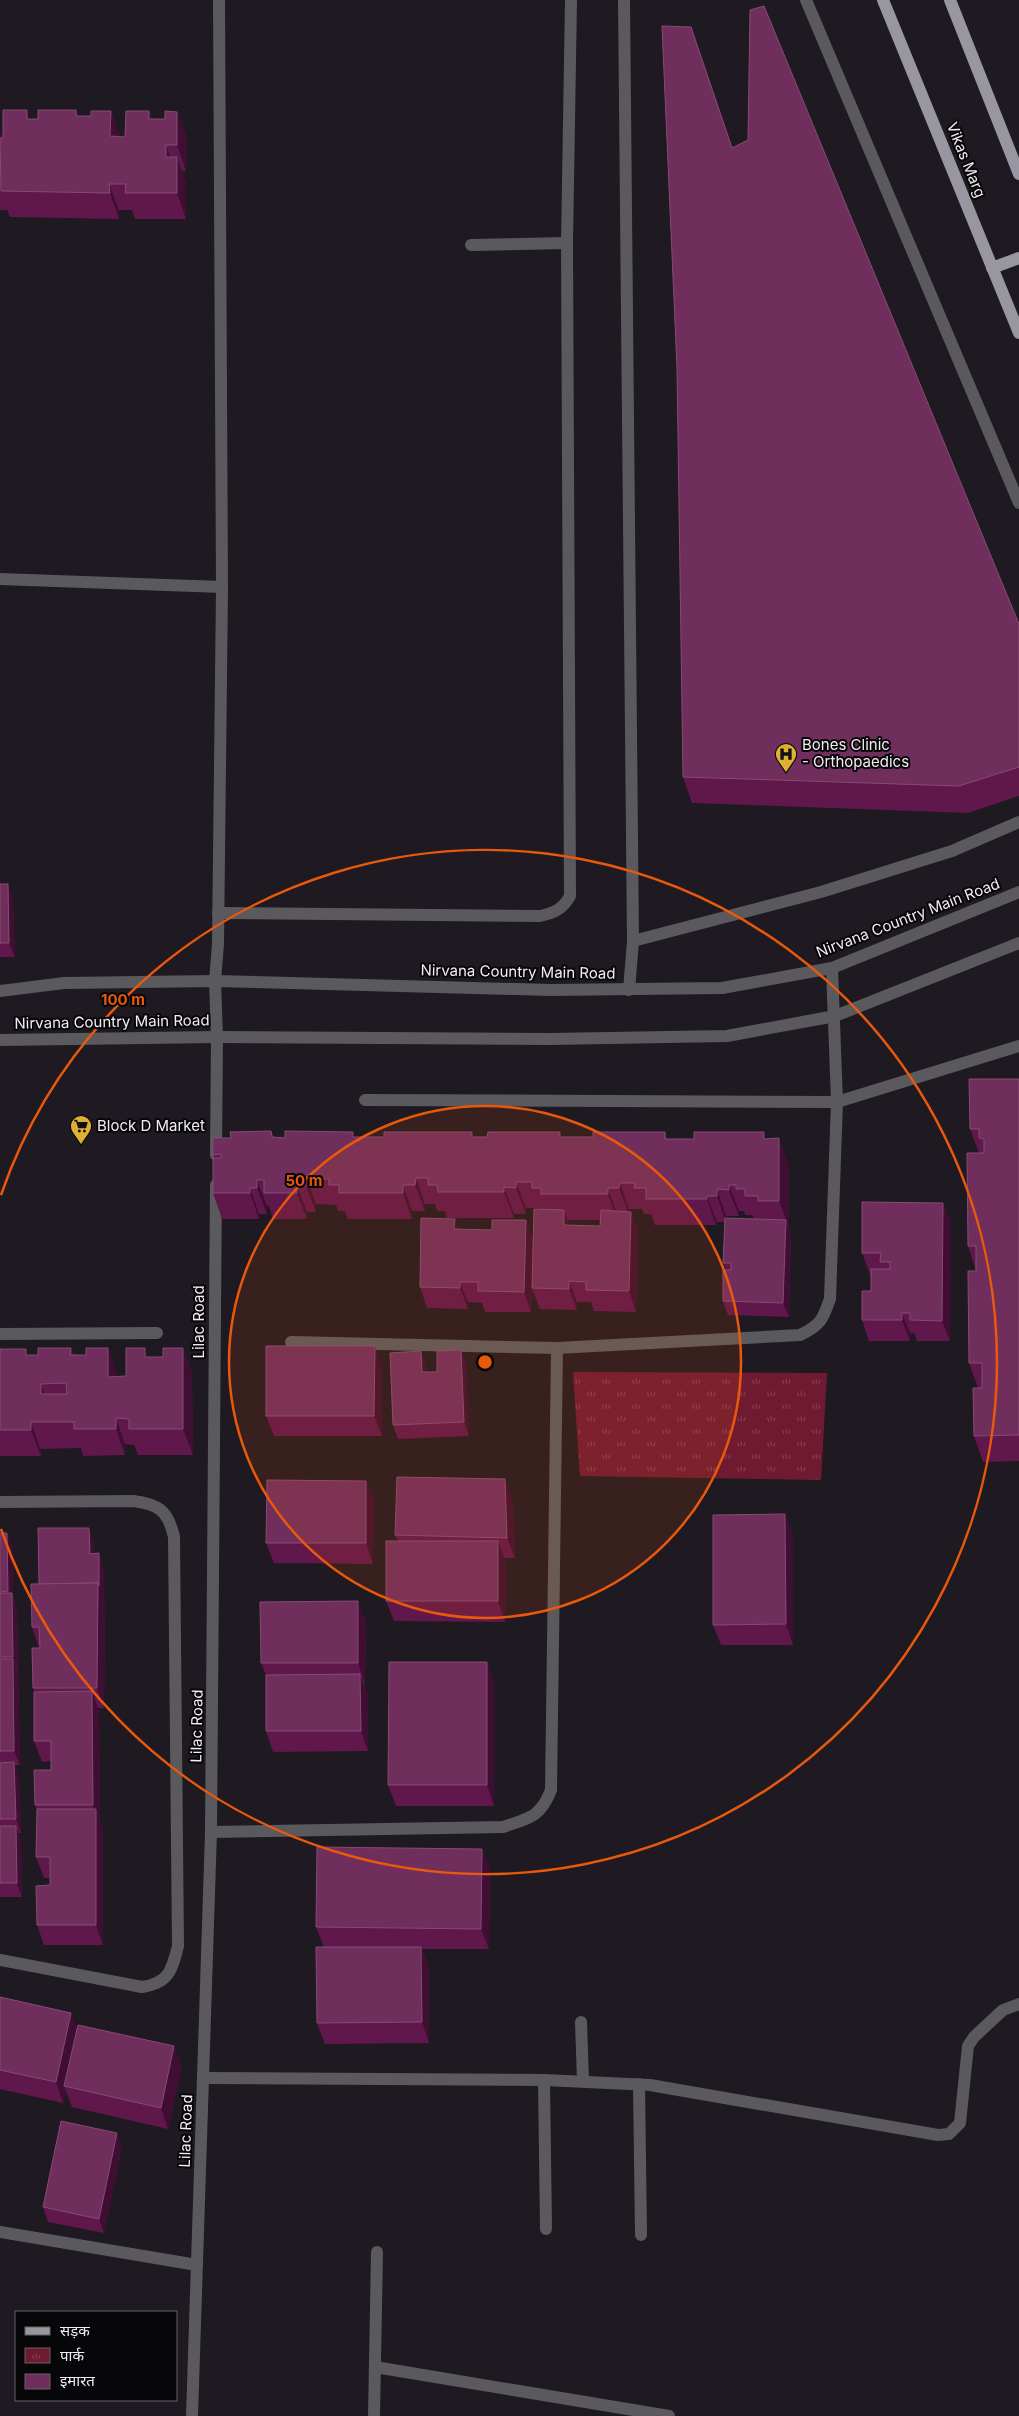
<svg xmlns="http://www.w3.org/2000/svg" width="1019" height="2416" font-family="Inter,'Noto Sans Devanagari',sans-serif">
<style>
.park{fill:url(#park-tufts)}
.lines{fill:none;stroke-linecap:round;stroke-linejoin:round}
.minor{stroke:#5a595e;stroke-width:12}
.major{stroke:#9897a1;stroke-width:12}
.wall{fill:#60174b;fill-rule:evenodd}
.shaded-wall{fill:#3f0e32}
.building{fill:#702e5d;stroke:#844c74;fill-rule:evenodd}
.ring{fill:none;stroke:#e8590c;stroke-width:2.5}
.labels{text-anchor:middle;stroke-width:4;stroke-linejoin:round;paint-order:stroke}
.street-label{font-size:15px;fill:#f2edf3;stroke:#070608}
.poi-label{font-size:15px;fill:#f2edf3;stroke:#070608;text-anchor:start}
.centre{fill:#e8590c;stroke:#070608;stroke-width:2.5}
.ring-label{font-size:15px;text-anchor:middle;font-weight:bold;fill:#e8590c;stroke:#070608;stroke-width:4;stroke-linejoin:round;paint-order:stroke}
</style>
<defs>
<pattern id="park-tufts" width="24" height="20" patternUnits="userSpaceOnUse" patternTransform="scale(1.25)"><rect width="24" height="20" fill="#6f1a31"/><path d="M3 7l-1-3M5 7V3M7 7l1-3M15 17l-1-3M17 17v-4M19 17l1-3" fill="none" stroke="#843c4f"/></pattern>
</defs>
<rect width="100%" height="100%" fill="#1f1921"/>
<path class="park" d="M 573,1372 L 827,1373 L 821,1480 L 580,1476 Z"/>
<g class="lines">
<g class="minor">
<path d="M 624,0 L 633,941"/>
<path d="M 806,0 L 1019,503"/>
<path d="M 471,245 L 567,243"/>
<path d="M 0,579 L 222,587"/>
<path d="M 218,913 L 540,916 C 554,913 563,909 570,896 L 567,243 L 571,0"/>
<path d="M 629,990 L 633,941 L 821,892 L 952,851 L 1019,822"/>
<path d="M 0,991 L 64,983 L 215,981 L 550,990 L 722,988 L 832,968 L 1019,892"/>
<path d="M 0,1040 L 217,1037 L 550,1039 L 727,1036 L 835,1016 L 1019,943"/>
<path d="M 365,1100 L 837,1102 L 1019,1046"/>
<path d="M 216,1155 L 217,1037 L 215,981 L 218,944 L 222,587 L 219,0"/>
<path d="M 0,1334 L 157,1333"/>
<path d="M 291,1342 L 557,1348 L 800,1335 C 821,1325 823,1319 830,1299 L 837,1102 L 832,968"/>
<path d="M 0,1502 L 133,1501 C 158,1504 168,1510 174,1537 L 178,1946 C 172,1970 169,1983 142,1987 L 0,1960"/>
<path d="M 211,1832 L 503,1827 C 529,1818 540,1818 551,1790 L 557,1348"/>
<path d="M 581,2022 L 583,2081"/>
<path d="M 205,2078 L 544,2080 L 650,2085 L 938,2135 L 949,2134 L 960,2123 L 968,2046 L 974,2037 L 1003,2010 L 1019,2004"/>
<path d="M 544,2080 L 546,2229"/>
<path d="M 639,2084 L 641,2235"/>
<path d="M 0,2232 L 197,2265"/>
<path d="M 375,2367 L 669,2416"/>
<path d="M 192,2416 L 211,1832 L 216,1185"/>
<path d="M 374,2416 L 377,2252"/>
</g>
<g class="major">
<path d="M 883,0 L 1019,333"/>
<path d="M 950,0 L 1019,174"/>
<path d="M 992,268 L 1019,258"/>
</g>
</g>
<g class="wall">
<path d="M 691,27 L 733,148 L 1019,624 L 1019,796 L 968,813 L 692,803 L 683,777 Z"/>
<path d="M 76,110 L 78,116 L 91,116 L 111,111 L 120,137 L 125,137 L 149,111 L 152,119 L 165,119 L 177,112 L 187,138 L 186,171 L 182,171 L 186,184 L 186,219 L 135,219 L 132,210 L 119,210 L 119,219 L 10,217 L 7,210 L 0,210 L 0,130 L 3,138 L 30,119 L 38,119 Z"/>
<path d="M 0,884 L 13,899 L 15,957 L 0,957 Z"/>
<path d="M 1019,1079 L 1019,1461 L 983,1462 L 974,1436 L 978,1388 L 969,1363 L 976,1271 L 968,1246 L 979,1153 L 970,1129 Z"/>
<path d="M 271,1131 L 274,1137 L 593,1137 L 665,1132 L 667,1139 L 767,1139 L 789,1164 L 789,1227 L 791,1234 L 789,1317 L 728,1315 L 723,1301 L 726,1270 L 723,1263 L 725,1222 L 717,1222 L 716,1225 L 655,1225 L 651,1214 L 644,1214 L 642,1209 L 629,1209 L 629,1211 L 631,1212 L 638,1232 L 636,1312 L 594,1311 L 591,1302 L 577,1302 L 577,1310 L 540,1309 L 532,1289 L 531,1312 L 485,1312 L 482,1303 L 468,1302 L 468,1309 L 427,1308 L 420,1287 L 458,1229 L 533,1240 L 539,1208 L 526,1208 L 526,1214 L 514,1214 L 514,1218 L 447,1218 L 445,1211 L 437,1211 L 435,1204 L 425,1204 L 425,1211 L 412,1211 L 412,1219 L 348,1219 L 345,1211 L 338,1211 L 336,1205 L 316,1204 L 316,1212 L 307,1212 L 307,1219 L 273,1219 L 269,1206 L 267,1206 L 267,1214 L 259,1214 L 259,1219 L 222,1219 L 213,1193 L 214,1158 L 213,1155 ZM 739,1211 L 744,1211 L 745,1215 L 752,1215 L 754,1219 L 726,1218 L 726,1216 L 739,1216 ZM 568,1220 L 600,1220 L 600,1226 L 569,1225 Z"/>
<path d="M 943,1203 L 951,1223 L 950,1341 L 917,1341 L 914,1333 L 910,1333 L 910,1341 L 869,1341 L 862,1320 L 871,1291 L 871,1274 L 870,1274 L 862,1253 Z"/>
<path d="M 71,1348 L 73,1355 L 86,1355 L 108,1348 L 117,1374 L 117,1377 L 126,1376 L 149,1357 L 163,1357 L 183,1348 L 192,1374 L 193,1455 L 138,1455 L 134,1445 L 125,1444 L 125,1455 L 83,1456 L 81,1448 L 40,1449 L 41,1456 L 0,1456 L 0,1349 L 29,1355 L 38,1355 Z"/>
<path d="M 466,1364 L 469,1436 L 398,1439 L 393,1425 L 426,1366 L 427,1372 L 437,1372 Z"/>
<path d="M 382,1367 L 382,1436 L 274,1436 L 266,1416 Z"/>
<path d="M 366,1481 L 374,1501 L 373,1564 L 274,1563 L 266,1543 Z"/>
<path d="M 513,1500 L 515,1558 L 504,1558 L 506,1562 L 505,1622 L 394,1621 L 386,1601 L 398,1541 L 395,1535 Z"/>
<path d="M 0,1533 L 7,1533 L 12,1547 L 13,1596 L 17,1608 L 20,1765 L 15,1765 L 19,1777 L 21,1833 L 18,1833 L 21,1840 L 22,1897 L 0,1897 Z"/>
<path d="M 793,1535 L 793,1645 L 721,1645 L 713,1625 Z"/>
<path d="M 94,1542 L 94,1554 L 104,1568 L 104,1601 L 105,1603 L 104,1708 L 98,1708 L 99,1712 L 100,1822 L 103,1830 L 103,1945 L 44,1945 L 37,1925 L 50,1885 L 50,1878 L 44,1878 L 36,1857 L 37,1810 L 35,1805 L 51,1770 L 51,1761 L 42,1762 L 34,1741 L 34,1692 L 33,1688 L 39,1648 L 32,1627 L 39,1584 Z"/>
<path d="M 366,1622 L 365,1684 L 364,1684 L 368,1695 L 368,1751 L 273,1752 L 266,1731 L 266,1675 L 261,1663 Z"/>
<path d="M 487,1662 L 494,1683 L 494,1806 L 396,1806 L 388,1785 Z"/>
<path d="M 482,1849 L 490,1869 L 489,1949 L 422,1949 L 429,1967 L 429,2043 L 325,2044 L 317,2023 L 324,1947 L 316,1927 Z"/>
<path d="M 0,1997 L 77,2029 L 182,2067 L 168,2129 L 72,2107 L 66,2091 L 63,2103 L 0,2089 Z"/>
<path d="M 122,2147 L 104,2233 L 48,2222 L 43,2207 Z"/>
</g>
<g class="shaded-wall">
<path d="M 691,27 L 700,53 L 742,174 L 732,148 Z"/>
<path d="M 27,110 L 37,136 L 27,119 Z"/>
<path d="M 111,111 L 120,137 L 110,136 Z"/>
<path d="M 149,111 L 159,137 L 149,119 Z"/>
<path d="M 177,112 L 187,138 L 186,171 L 177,145 Z"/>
<path d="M 0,130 L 5,144 L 0,152 Z"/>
<path d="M 166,145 L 175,171 L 166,157 Z"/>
<path d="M 177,157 L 186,184 L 186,219 L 177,193 Z"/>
<path d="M 109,184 L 119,210 L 119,219 L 110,193 Z"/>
<path d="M 8,884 L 13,899 L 15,957 L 9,943 Z"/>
<path d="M 779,1138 L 789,1164 L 789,1227 L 779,1201 Z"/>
<path d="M 306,1178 L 316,1204 L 316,1212 L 306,1186 Z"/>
<path d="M 416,1178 L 425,1204 L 425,1211 L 415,1185 Z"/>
<path d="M 257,1180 L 267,1206 L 267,1214 L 257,1188 Z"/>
<path d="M 516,1182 L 526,1208 L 526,1214 L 516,1188 Z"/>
<path d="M 620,1183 L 629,1209 L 629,1214 L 619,1188 Z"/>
<path d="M 403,1185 L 412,1211 L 412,1219 L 403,1193 Z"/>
<path d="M 729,1185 L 739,1211 L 739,1216 L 729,1190 Z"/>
<path d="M 297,1186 L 307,1212 L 307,1219 L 297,1193 Z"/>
<path d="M 504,1187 L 514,1214 L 514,1218 L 504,1192 Z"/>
<path d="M 250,1188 L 259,1214 L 259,1219 L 250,1193 Z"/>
<path d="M 608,1188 L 617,1214 L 617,1220 L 608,1194 Z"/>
<path d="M 717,1189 L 726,1216 L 726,1222 L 717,1196 Z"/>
<path d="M 707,1196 L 717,1222 L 716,1225 L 707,1199 Z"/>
<path d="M 943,1203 L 951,1223 L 950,1341 L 942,1321 Z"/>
<path d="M 564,1210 L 571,1230 L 564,1225 Z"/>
<path d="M 631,1212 L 638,1232 L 636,1312 L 629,1291 Z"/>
<path d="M 455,1219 L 462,1239 L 454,1229 Z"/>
<path d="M 526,1220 L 534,1241 L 531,1312 L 524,1292 Z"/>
<path d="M 786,1220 L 791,1234 L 789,1317 L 783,1303 Z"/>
<path d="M 569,1281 L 577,1302 L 577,1310 L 569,1289 Z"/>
<path d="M 460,1282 L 468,1302 L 468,1309 L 460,1288 Z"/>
<path d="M 902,1313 L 910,1333 L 910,1341 L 902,1320 Z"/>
<path d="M 375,1346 L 382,1367 L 382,1436 L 374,1416 Z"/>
<path d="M 108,1348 L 117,1374 L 118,1403 L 108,1377 Z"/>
<path d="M 145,1348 L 155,1374 L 145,1357 Z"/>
<path d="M 183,1348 L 192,1374 L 193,1455 L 183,1429 Z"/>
<path d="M 461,1350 L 466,1364 L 469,1436 L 464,1422 Z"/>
<path d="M 421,1351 L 426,1366 L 427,1387 L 422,1372 Z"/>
<path d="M 41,1384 L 50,1410 L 41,1394 Z"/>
<path d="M 116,1418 L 125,1444 L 125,1455 L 116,1429 Z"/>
<path d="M 31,1422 L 40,1449 L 41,1456 L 31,1430 Z"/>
<path d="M 505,1479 L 513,1500 L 515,1558 L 507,1538 Z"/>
<path d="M 366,1481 L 374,1501 L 373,1564 L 366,1543 Z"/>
<path d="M 785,1514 L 793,1535 L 793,1645 L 786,1624 Z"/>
<path d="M 89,1528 L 94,1542 L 95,1568 L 90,1554 Z"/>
<path d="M 7,1533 L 12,1547 L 13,1596 L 17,1608 L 18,1671 L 13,1657 L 12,1603 L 8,1591 Z"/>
<path d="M 498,1541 L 506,1562 L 505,1622 L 498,1601 Z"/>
<path d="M 99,1553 L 104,1568 L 104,1601 L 105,1603 L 104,1708 L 97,1688 Z"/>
<path d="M 358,1601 L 366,1622 L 365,1684 L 358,1663 Z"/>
<path d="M 13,1659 L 18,1673 L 20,1765 L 14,1751 Z"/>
<path d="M 487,1662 L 494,1683 L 494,1806 L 487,1785 Z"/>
<path d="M 360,1674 L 368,1695 L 368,1751 L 361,1731 Z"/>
<path d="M 92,1691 L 99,1712 L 100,1822 L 103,1830 L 103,1945 L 96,1925 L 96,1813 L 93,1805 Z"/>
<path d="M 14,1762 L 19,1777 L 21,1833 L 16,1819 Z"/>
<path d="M 16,1826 L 21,1840 L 22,1897 L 17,1883 Z"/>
<path d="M 482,1849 L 490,1869 L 489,1949 L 481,1929 Z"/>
<path d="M 421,1947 L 429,1967 L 429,2043 L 422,2022 Z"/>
<path d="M 71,2013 L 79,2033 L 64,2086 L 66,2091 L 63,2103 L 56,2082 Z"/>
<path d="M 174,2046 L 182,2067 L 168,2129 L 161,2108 Z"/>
<path d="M 117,2133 L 122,2147 L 104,2233 L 99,2219 Z"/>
</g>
<g class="building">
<path d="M 764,6 L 1019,624 L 1019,767 L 959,786 L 683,777 L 677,368 L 662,26 L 691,27 L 732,148 L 748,140 L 750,10 Z"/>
<path d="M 3,110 L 27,110 L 27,119 L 38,119 L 38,110 L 76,110 L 76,116 L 91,116 L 91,111 L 111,111 L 110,136 L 125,137 L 126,111 L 149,111 L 149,119 L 165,119 L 165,111 L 177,112 L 177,145 L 166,145 L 166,157 L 177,157 L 177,193 L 125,193 L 126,184 L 109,184 L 110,193 L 1,191 L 0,138 L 3,138 Z"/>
<path d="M 0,884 L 8,884 L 9,943 L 0,943 Z"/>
<path d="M 969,1079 L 1019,1079 L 1019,1435 L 974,1436 L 973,1388 L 982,1388 L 982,1363 L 969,1363 L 968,1271 L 976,1271 L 976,1246 L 968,1246 L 967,1153 L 984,1153 L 984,1139 L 979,1138 L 979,1129 L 970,1129 Z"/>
<path d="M 271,1131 L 272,1137 L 285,1138 L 285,1131 L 353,1132 L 353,1137 L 384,1137 L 384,1132 L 472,1132 L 472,1137 L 487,1137 L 488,1132 L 560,1132 L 560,1137 L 593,1137 L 593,1132 L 665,1132 L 665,1139 L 694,1139 L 694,1132 L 764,1132 L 764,1139 L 779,1138 L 779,1201 L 758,1201 L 758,1196 L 745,1196 L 745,1189 L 736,1189 L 736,1185 L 729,1185 L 729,1190 L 717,1189 L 717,1196 L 707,1196 L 707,1199 L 646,1199 L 646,1188 L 634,1188 L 635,1183 L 620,1183 L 619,1188 L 608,1188 L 608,1194 L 541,1194 L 541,1188 L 532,1188 L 532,1182 L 516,1182 L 516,1188 L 504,1187 L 504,1192 L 438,1192 L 437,1185 L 428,1185 L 428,1178 L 416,1178 L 415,1185 L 403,1185 L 403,1193 L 339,1193 L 339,1185 L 329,1185 L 329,1179 L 306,1178 L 306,1186 L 297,1186 L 297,1193 L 264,1193 L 264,1180 L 257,1180 L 257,1188 L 250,1188 L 250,1193 L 213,1193 L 213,1158 L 221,1158 L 221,1154 L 213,1155 L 213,1138 L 231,1138 L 230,1132 Z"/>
<path d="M 862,1202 L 943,1203 L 942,1321 L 910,1320 L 910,1313 L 902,1313 L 902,1320 L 862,1320 L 862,1291 L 871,1291 L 871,1269 L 890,1269 L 890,1262 L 880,1262 L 881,1253 L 862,1253 Z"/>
<path d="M 534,1209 L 564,1210 L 564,1225 L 600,1226 L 601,1210 L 631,1212 L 629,1291 L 586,1290 L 586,1282 L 569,1281 L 569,1289 L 532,1288 Z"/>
<path d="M 421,1218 L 455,1219 L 454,1229 L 492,1230 L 492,1220 L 526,1220 L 524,1292 L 478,1291 L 478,1282 L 460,1282 L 460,1288 L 420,1287 Z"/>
<path d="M 725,1218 L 786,1220 L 783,1303 L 723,1301 L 723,1270 L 731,1270 L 731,1263 L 723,1263 Z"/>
<path d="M 266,1346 L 375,1346 L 374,1416 L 266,1416 Z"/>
<path d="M 38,1348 L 71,1348 L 70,1355 L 86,1355 L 86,1348 L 108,1348 L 108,1377 L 126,1376 L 126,1348 L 145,1348 L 145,1357 L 163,1357 L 163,1348 L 183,1348 L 183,1429 L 129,1429 L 129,1419 L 116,1418 L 116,1429 L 74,1429 L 74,1422 L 31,1422 L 31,1430 L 0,1430 L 0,1349 L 26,1349 L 26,1355 L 38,1355 ZM 66,1383 L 67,1394 L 41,1394 L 41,1384 Z"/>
<path d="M 461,1350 L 464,1422 L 393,1425 L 390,1353 L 421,1351 L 422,1372 L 437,1372 L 437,1351 Z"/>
<path d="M 397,1477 L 505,1479 L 507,1538 L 395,1535 Z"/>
<path d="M 267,1480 L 366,1481 L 366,1543 L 266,1543 Z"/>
<path d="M 785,1514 L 786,1624 L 713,1625 L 713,1515 Z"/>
<path d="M 38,1528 L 89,1528 L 90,1554 L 99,1553 L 99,1586 L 98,1583 L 39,1584 Z"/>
<path d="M 0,1533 L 7,1533 L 8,1591 L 0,1592 Z"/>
<rect x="386" y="1541" width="112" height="60"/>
<path d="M 98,1583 L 97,1688 L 33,1688 L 32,1648 L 40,1648 L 39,1627 L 32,1627 L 31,1584 Z"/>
<path d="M 0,1593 L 12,1593 L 13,1657 L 0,1657 Z"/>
<path d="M 358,1601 L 358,1663 L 261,1663 L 260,1602 Z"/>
<path d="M 0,1659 L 13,1659 L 14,1751 L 0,1751 Z"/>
<path d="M 389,1662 L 487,1662 L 487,1785 L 388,1785 Z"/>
<path d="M 360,1674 L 361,1731 L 266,1731 L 266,1675 Z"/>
<path d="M 92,1691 L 93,1805 L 35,1805 L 34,1770 L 51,1770 L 51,1741 L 34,1741 L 34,1692 Z"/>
<path d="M 14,1762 L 16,1819 L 0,1819 L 0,1763 Z"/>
<path d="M 37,1809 L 96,1809 L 96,1925 L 37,1925 L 36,1886 L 50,1885 L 50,1857 L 36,1857 Z"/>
<path d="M 0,1826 L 16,1826 L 17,1883 L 0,1883 Z"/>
<path d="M 317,1847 L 482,1849 L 481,1929 L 316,1927 Z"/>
<path d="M 316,1947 L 421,1947 L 422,2022 L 317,2023 Z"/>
<path d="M 0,1997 L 71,2013 L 56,2082 L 0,2070 Z"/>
<path d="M 78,2025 L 174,2046 L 161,2108 L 64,2086 Z"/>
<path d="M 61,2121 L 117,2133 L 99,2219 L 43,2207 Z"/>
</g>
<circle cx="485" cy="1362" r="256" fill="#e8590c" fill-opacity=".12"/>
<g class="ring">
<circle cx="485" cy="1362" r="256"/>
<path d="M1 1195A512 512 0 1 1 1 1529"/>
</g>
<defs>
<g id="hospital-pin" transform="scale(1.125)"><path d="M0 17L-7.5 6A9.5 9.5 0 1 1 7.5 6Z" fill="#dfb034" stroke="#070608"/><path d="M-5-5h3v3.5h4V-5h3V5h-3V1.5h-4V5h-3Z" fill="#111"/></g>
<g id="supermarket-pin" transform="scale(1.125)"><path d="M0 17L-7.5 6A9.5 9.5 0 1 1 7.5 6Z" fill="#dfb034" stroke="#070608"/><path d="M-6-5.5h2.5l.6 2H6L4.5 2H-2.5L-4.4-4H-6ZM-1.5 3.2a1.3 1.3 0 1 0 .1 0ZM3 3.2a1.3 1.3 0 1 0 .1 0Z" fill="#111"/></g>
</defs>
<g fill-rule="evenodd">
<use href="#hospital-pin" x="786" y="754"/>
<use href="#supermarket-pin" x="81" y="1126"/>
</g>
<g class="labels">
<g class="street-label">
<text transform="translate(966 160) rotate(68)" y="5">Vikas Marg</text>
<text transform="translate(908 918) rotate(-21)" y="5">Nirvana Country Main Road</text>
<text transform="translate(518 972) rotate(1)" y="5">Nirvana Country Main Road</text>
<text transform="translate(112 1022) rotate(-1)" y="5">Nirvana Country Main Road</text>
<text transform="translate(199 1322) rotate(-90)" y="5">Lilac Road</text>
<text transform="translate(197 1726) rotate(-89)" y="5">Lilac Road</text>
<text transform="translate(186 2131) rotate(-88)" y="5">Lilac Road</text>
</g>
<g class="poi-label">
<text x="802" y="750">Bones Clinic<tspan x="802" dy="17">- Orthopaedics</tspan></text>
<text x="97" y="1131">Block D Market</text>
</g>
</g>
<circle cx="485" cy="1362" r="8" class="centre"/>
<g class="ring-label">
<text x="123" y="1005">100 m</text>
<text x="304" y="1186">50 m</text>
</g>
<rect x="15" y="2311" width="162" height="90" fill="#070608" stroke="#656266"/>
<rect x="25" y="2327" width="25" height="8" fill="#9897a1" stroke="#656266"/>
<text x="60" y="2336" font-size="15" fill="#f2edf3">सड़क</text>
<rect x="25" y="2348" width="25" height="15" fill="url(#park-tufts)" stroke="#656266"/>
<text x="60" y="2361" font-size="15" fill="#f2edf3">पार्क</text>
<rect x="25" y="2374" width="25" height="15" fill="#702e5d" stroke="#656266"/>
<text x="60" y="2386" font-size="15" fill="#f2edf3">इमारत</text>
</svg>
